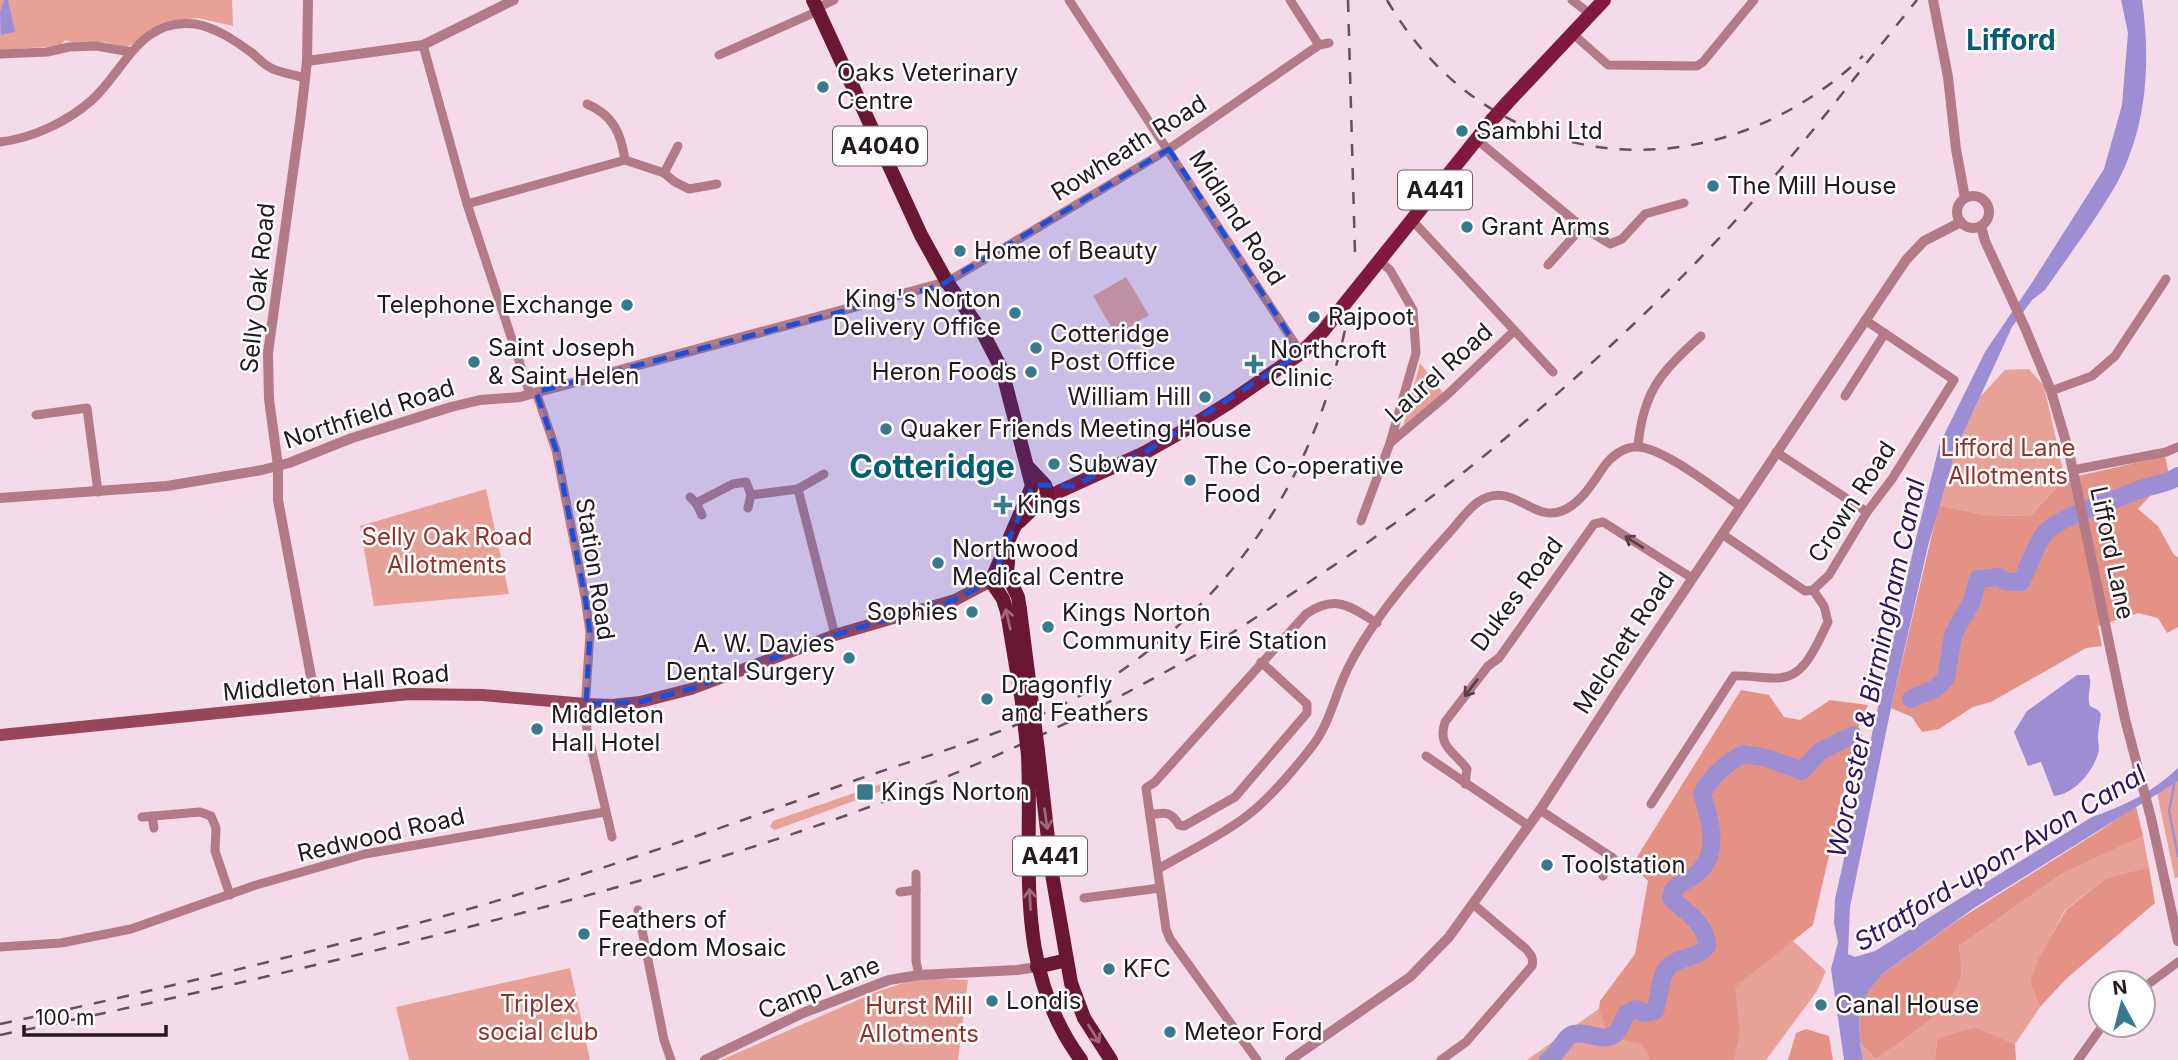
<svg xmlns="http://www.w3.org/2000/svg" width="2178" height="1060" font-family="Inter,sans-serif">
<style>
.green{fill:#e8a197}
.forest{fill:#e59286}
.water{fill:#9d8ed4}
.lines{fill:none;stroke-linecap:round;stroke-linejoin:round}
.stream{stroke:#9d8ed4;stroke-width:2.5}
.river{stroke:#9d8ed4;stroke-width:18}
.minor{stroke:#b37a87;stroke-width:9}
.tertiary{stroke:#b37a87;stroke-width:10}
.secondary{stroke:#97465c;stroke-width:12}
.primary{stroke:#7f1a3e;stroke-width:14}
.trunk{stroke:#6a1734;stroke-width:14}
.rail{stroke:#61525b;stroke-width:2.5;stroke-dasharray:12 12;stroke-linecap:butt}
.primary-bridge{stroke:#7f1a3e;stroke-width:14}
.trunk-bridge{stroke:#6a1734;stroke-width:14}
.oneway{stroke:#5c3f48}
.oneway2{stroke:#9e687b}
.marked{fill:#1d4ed8;fill-opacity:0.2;stroke:#1d4ed8;stroke-width:5;stroke-dasharray:14 9;stroke-linejoin:round}
.poi-dot{fill:#39798d;stroke:#fff;stroke-width:2.5}
.labels{text-anchor:middle;stroke-width:5;stroke-linejoin:round;paint-order:stroke}
.shield{fill:#fff;stroke:#645d62;stroke-width:2}
.shield-label{font-size:23px;font-weight:bold;fill:#22181e}
.poi-label{font-size:24px;fill:#22181e;stroke:#fff;text-anchor:start}
.street-label{font-size:24px;fill:#22181e;stroke:#fff}
.park-label{font-size:24px;fill:#923128;stroke:#fff}
.water-label{font-size:26px;font-style:italic;fill:#2f1062;stroke:#fff}
.quarter-label{font-size:28px;font-weight:bold;fill:#055d73;stroke:#fff}
.district-label{font-size:32px;font-weight:bold;fill:#055d73;stroke:#fff}
</style>
<rect width="100%" height="100%" fill="#f5daea"/>
<g class="green">
<path d="M 0,0 L 232,0 L 233,26 L 198,18 L 166,22 L 126,48 L 105,42 L 74,43 L 65,40 L 60,46 L 0,50 Z"/>
<path d="M 1126,277 L 1149,315 L 1116,335 L 1093,296 Z"/>
<path d="M 1420,363 L 1444,394 L 1403,427 Z"/>
<path d="M 2029,369 L 2044,386 L 2065,479 L 2030,516 L 1985,515 L 1939,505 L 1956,449 L 1980,397 L 2005,370 Z"/>
<path d="M 486,489 L 509,594 L 374,606 L 360,526 Z"/>
<path d="M 2178,777 L 2178,877 L 2175,879 L 2157,793 Z"/>
<path d="M 898,778 L 900,784 L 775,830 L 770,827 L 773,821 Z"/>
<path d="M 2143,836 L 2149,867 L 2106,878 L 2065,910 L 2039,960 L 2030,982 L 2040,1007 L 2015,1044 L 1975,1027 L 1937,1038 L 1935,1060 L 1863,1060 L 1860,1043 L 1876,1059 C 1902,1041 1951,1011 1960,980 C 1963,970 1960,957 1959,946 L 2062,874 Z"/>
<path d="M 1760,911 L 1826,971 L 1817,991 L 1766,1060 L 1527,1060 L 1621,993 Z"/>
<path d="M 570,968 L 590,1060 L 409,1060 L 396,1007 Z"/>
<path d="M 918,978 L 968,980 L 958,1060 L 721,1060 L 876,992 Z"/>
</g>
<g class="forest">
<path d="M 2165,456 L 2169,475 L 2138,509 L 2158,526 L 2174,555 L 2178,557 L 2178,627 L 2167,633 L 2158,618 L 2138,613 L 2098,626 L 2102,646 L 2086,648 L 1991,702 L 1973,707 L 1939,729 L 1922,732 L 1912,717 L 1891,708 L 1939,505 L 1985,515 L 2030,516 L 2065,479 Z"/>
<path d="M 1741,690 L 1769,695 L 1784,717 L 1800,720 L 1830,700 L 1868,705 L 1859,725 L 1813,925 L 1735,987 L 1740,1032 L 1734,1060 L 1650,1060 L 1642,1044 L 1609,1037 L 1599,1009 L 1600,1001 L 1635,954 L 1648,881 L 1632,865 Z"/>
<path d="M 2136,806 L 2143,836 L 2062,874 L 1959,946 C 1960,957 1963,970 1960,980 C 1951,1011 1902,1041 1876,1059 L 1860,1043 L 1859,1005 L 1881,975 L 1958,920 L 2101,830 Z"/>
<path d="M 2149,867 L 2155,903 L 2066,979 L 2040,1007 L 2030,982 L 2038,960 L 2066,910 L 2106,878 Z"/>
<path d="M 1975,1027 L 2015,1044 L 2016,1060 L 1935,1060 L 1937,1038 Z"/>
<path d="M 1806,1029 L 1829,1036 L 1833,1060 L 1788,1060 L 1796,1033 Z"/>
</g>
<g class="water">
<path d="M 4,0 L 8,0 L 15,32 L 1,35 L 0,12 Z"/>
<path d="M 2121,0 L 2142,0 C 2151,62 2147,127 2117,183 C 2096,220 2069,255 2045,290 L 2032,300 L 2012,327 L 1956,449 L 1928,546 L 1891,708 L 1850,907 L 1848,954 L 1855,957 L 1875,951 L 2092,817 C 2124,806 2153,792 2178,768 L 2178,781 L 1974,908 L 1881,975 L 1859,1005 L 1860,1043 L 1863,1060 L 1844,1060 L 1831,969 L 1838,942 L 1834,923 L 1835,899 L 1915,542 L 1940,443 L 1985,352 L 2033,281 L 2104,169 L 2122,105 L 2128,33 Z"/>
<path d="M 2077,675 L 2089,675 C 2093,686 2086,695 2090,706 L 2098,710 L 2101,714 C 2100,722 2098,730 2098,737 C 2098,743 2100,748 2098,754 C 2092,773 2074,794 2054,796 L 2041,762 L 2028,766 L 2014,732 L 2027,711 Z"/>
</g>
<g class="lines">
<path class="stream" d="M 2175,780 L 2169,811 L 2178,856"/>
<g class="river">
<path d="M 1911,699 L 1936,688 L 1946,678 L 1953,635 L 1972,601 L 1978,579 L 1999,577 L 2007,582 L 2021,582 C 2029,566 2034,548 2045,533 C 2059,516 2116,500 2138,490 C 2151,485 2166,485 2178,476"/>
<path d="M 1548,1060 C 1559,1053 1564,1038 1571,1035 C 1586,1028 1608,1048 1619,1029 C 1622,1024 1623,1019 1626,1014 L 1636,1009 L 1645,1013 L 1655,1011 C 1659,998 1659,978 1668,967 C 1678,956 1698,959 1707,946 C 1706,922 1686,913 1671,898 L 1673,890 C 1680,883 1688,880 1696,874 C 1721,855 1710,819 1702,794 C 1710,777 1727,762 1744,754 L 1767,758 L 1802,771 L 1819,752 L 1853,735"/>
</g>
<g class="minor">
<path d="M 1069,0 L 1301,353"/>
<path d="M 1290,0 L 1319,45"/>
<path d="M 1572,0 L 1590,14"/>
<path d="M 817,8 L 834,0"/>
<path d="M 1573,34 L 1608,65 L 1697,66 L 1703,62 L 1754,0"/>
<path d="M 423,45 L 467,204 L 530,394"/>
<path d="M 0,54 L 47,52 L 69,47 L 96,46 L 131,52"/>
<path d="M 719,55 L 818,11"/>
<path d="M 587,104 C 613,115 621,133 625,160"/>
<path d="M 1476,139 L 1582,227 L 1610,244 L 1622,239 L 1645,214 L 1684,203"/>
<path d="M 0,142 C 33,138 67,122 92,100 C 125,70 140,17 195,24 C 217,28 234,40 252,53 C 258,58 265,66 273,69 C 283,73 294,75 305,78"/>
<path d="M 664,173 L 678,146"/>
<path d="M 467,204 L 625,160 L 664,173 L 675,182 L 689,189 L 717,184"/>
<path d="M 1411,219 L 1553,372"/>
<path d="M 1548,265 L 1582,227"/>
<path d="M 947,282 L 1169,149 L 1319,45 L 1329,43"/>
<path d="M 2051,391 L 2092,376 L 2115,356 L 2166,279"/>
<path d="M 536,392 L 556,450 L 585,597 L 590,633 L 585,710 L 587,730 L 612,837"/>
<path d="M 1845,396 L 1885,333"/>
<path d="M 36,415 L 87,408 L 98,492"/>
<path d="M 1390,443 L 1447,395 L 1513,332"/>
<path d="M 1638,446 C 1643,392 1661,371 1701,336"/>
<path d="M 1776,452 L 1867,512"/>
<path d="M 2073,470 L 2166,452 L 2178,447"/>
<path d="M 798,489 L 824,474"/>
<path d="M 690,497 L 696,503 L 733,484 L 746,482 L 751,495 L 798,489 L 835,635"/>
<path d="M 696,503 L 702,515"/>
<path d="M 748,508 L 751,495"/>
<path d="M 1361,521 L 1390,443 L 1416,353 L 1413,310 L 1390,270 L 1379,260"/>
<path d="M 1722,534 L 1805,591 L 1813,590"/>
<path d="M 1426,756 L 1529,826"/>
<path d="M 1465,784 L 1467,769 C 1454,751 1437,747 1445,722 L 1488,666 L 1499,658 L 1594,524 L 1603,522 L 1692,578"/>
<path d="M 1651,804 L 1734,676 C 1749,675 1764,679 1779,678 C 1806,677 1817,643 1828,622 L 1824,606 L 1813,590 L 1829,575 L 1867,512 L 1892,479 L 1954,380 L 1865,320"/>
<path d="M 1540,810 L 1613,858 L 1603,876"/>
<path d="M 1150,815 C 1165,812 1171,811 1179,825 L 1184,826 L 1235,797 L 1307,713 L 1307,704 L 1261,662"/>
<path d="M 152,816 L 154,828"/>
<path d="M 142,817 L 200,812 L 211,816 L 216,828 L 215,851 L 230,895"/>
<path d="M 1158,869 C 1187,852 1223,835 1248,815 C 1271,797 1292,772 1310,749 C 1330,725 1334,696 1348,668 C 1372,620 1413,573 1449,533 C 1458,523 1467,510 1478,502 C 1512,479 1532,523 1562,511 C 1582,503 1593,482 1605,465 C 1612,456 1624,447 1636,447 C 1660,445 1718,491 1740,506"/>
<path d="M 916,874 L 916,961 L 919,975"/>
<path d="M 900,892 L 916,890"/>
<path d="M 1084,898 L 1160,888"/>
<path d="M 638,910 L 664,1040 L 671,1060"/>
<path d="M 0,947 L 61,943 L 131,929 L 256,885 L 365,854 L 605,812"/>
<path d="M 2143,988 L 2178,962"/>
<path d="M 1257,1060 L 1170,939 L 1166,929 L 1146,788 L 1155,782 L 1306,614 C 1336,594 1349,606 1377,623"/>
<path d="M 1441,1060 L 1466,1042 L 1532,966 C 1534,958 1531,955 1526,949 L 1473,904"/>
<path d="M 2078,1060 L 2103,1025"/>
</g>
<g class="tertiary">
<path d="M 308,0 L 307,61 L 301,114 L 268,353 L 269,399 L 278,466 L 278,500 L 316,703"/>
<path d="M 1933,0 L 1948,77 L 1956,149 L 1965,198"/>
<path d="M 307,61 L 423,45 L 514,0"/>
<circle cx="1973" cy="212" r="16"/>
<path d="M 1981,226 L 1985,241 L 2026,330 L 2051,391 L 2069,452 L 2125,719 L 2151,818 L 2178,941"/>
<path d="M 0,498 L 167,486 L 262,470 L 289,463 L 352,438 L 451,407 L 480,400 L 520,397 L 947,282"/>
<path d="M 705,1060 L 803,1013 L 889,980 L 919,975 L 1017,970 L 1037,967"/>
<path d="M 1290,1060 L 1410,977 L 1449,937 L 1540,810 L 1619,688 L 1906,260 L 1924,241 L 1961,222"/>
</g>
<path class="secondary" d="M 0,735 L 409,694 L 483,695 L 586,704 L 612,705 L 640,702 L 691,689 L 835,635 L 955,600 L 991,581"/>
<g class="primary">
<path d="M 1507,103 L 1604,0"/>
<path d="M 1047,497 L 1144,453 L 1190,427 L 1230,402 L 1301,353 L 1323,331 L 1492,120"/>
</g>
<g class="trunk">
<path d="M 813,0 L 921,235 L 947,282 L 984,335 L 1002,370 L 1032,486 L 991,581 L 1003,599 L 1007,612 L 1022,702"/>
<path d="M 1019,522 L 1048,494 L 1045,485 L 1029,468"/>
<path d="M 1009,550 L 1007,574 L 1018,597 L 1020,610"/>
<path d="M 1038,751 L 1052,874 L 1071,983 L 1084,1018 L 1111,1060"/>
<path d="M 1028,755 C 1033,864 1012,966 1081,1060"/>
<path d="M 1037,967 L 1067,960"/>
</g>
<g class="rail">
<path d="M 1348,0 L 1355,253"/>
<path d="M 1387,0 C 1492,181 1716,196 1863,56"/>
<path d="M 0,1024 C 147,993 292,957 437,918 C 578,879 718,829 856,780 C 950,747 1054,722 1135,661 C 1249,576 1315,467 1345,330"/>
<path d="M 0,1035 C 184,997 366,955 548,906 C 679,871 808,833 934,782 C 1020,747 1105,706 1187,660 C 1243,628 1295,591 1348,556 C 1394,524 1440,492 1484,456 C 1582,375 1677,288 1761,192 C 1815,130 1865,64 1917,0"/>
</g>
<path class="primary-bridge" d="M 1492,120 L 1507,103"/>
<g class="trunk-bridge">
<path d="M 1020,610 L 1038,751"/>
<path d="M 1022,702 L 1028,755"/>
</g>
</g>
<defs><path id="oneway-shaft" d="M-6 0H5M1.5-3L5.5 0L1.5 3" fill="none" stroke-width="1.6" stroke-linecap="round" stroke-linejoin="round" transform="scale(1.75)"/></defs>
<g class="oneway">
<use href="#oneway-shaft" transform="translate(1634 542) rotate(-148)"/>
<use href="#oneway-shaft" transform="translate(1471 688) rotate(127)"/>
</g>
<g class="oneway2">
<use href="#oneway-shaft" transform="translate(1008 619) rotate(-103)"/>
<use href="#oneway-shaft" transform="translate(1046 819) rotate(82)"/>
<use href="#oneway-shaft" transform="translate(1030 899) rotate(-93)"/>
<use href="#oneway-shaft" transform="translate(1094 1034) rotate(58)"/>
</g>
<path class="marked" d="M 1169,149 L 1301,353 L 1144,453 L 1073,486 L 1033,485 L 991,581 L 955,600 L 835,635 L 691,689 L 640,702 L 586,704 L 590,633 L 585,597 L 556,450 L 536,392 L 939,286 Z"/>
<g class="poi-dot">
<circle cx="823" cy="87" r="7"/>
<circle cx="1462" cy="131" r="7"/>
<circle cx="1713" cy="186" r="7"/>
<circle cx="1467" cy="227" r="7"/>
<circle cx="960" cy="251" r="7"/>
<circle cx="627" cy="305" r="7"/>
<circle cx="1015" cy="313" r="7"/>
<circle cx="1314" cy="317" r="7"/>
<circle cx="1036" cy="348" r="7"/>
<circle cx="474" cy="362" r="7"/>
<path d="M1250.5 353.5h7v7h7v7h-7v7h-7v-7h-7v-7h7z"/>
<circle cx="1031" cy="372" r="7"/>
<circle cx="1205" cy="397" r="7"/>
<circle cx="886" cy="429" r="7"/>
<circle cx="1054" cy="464" r="7"/>
<circle cx="1190" cy="480" r="7"/>
<path d="M999.5 494.5h7v7h7v7h-7v7h-7v-7h-7v-7h7z"/>
<circle cx="938" cy="563" r="7"/>
<circle cx="972" cy="612" r="7"/>
<circle cx="1048" cy="627" r="7"/>
<circle cx="849" cy="658" r="7"/>
<circle cx="987" cy="699" r="7"/>
<circle cx="537" cy="729" r="7"/>
<rect x="856" y="783" width="18" height="18" rx="3.5"/>
<circle cx="1547" cy="865" r="7"/>
<circle cx="584" cy="934" r="7"/>
<circle cx="1109" cy="969" r="7"/>
<circle cx="992" cy="1001" r="7"/>
<circle cx="1821" cy="1005" r="7"/>
<circle cx="1170" cy="1032" r="7"/>
</g>
<g class="labels">
<g class="shield">
<rect x="833" y="126.5" width="94" height="39" rx="5"/>
<rect x="1398" y="170.5" width="74" height="39" rx="5"/>
<rect x="1013" y="836.5" width="74" height="39" rx="5"/>
</g>
<g class="shield-label">
<text x="880" y="154">A4040</text>
<text x="1435" y="198">A441</text>
<text x="1050" y="864">A441</text>
</g>
<g class="poi-label">
<text x="837" y="81">Oaks Veterinary<tspan x="837" dy="28">Centre</tspan></text>
<text x="1476" y="139">Sambhi Ltd</text>
<text x="1727" y="194">The Mill House</text>
<text x="1481" y="235">Grant Arms</text>
<text x="974" y="259">Home of Beauty</text>
<text x="1001" y="307" text-anchor="end">King's Norton<tspan x="1001" dy="28">Delivery Office</tspan></text>
<text x="613" y="313" text-anchor="end">Telephone Exchange</text>
<text x="1328" y="325">Rajpoot</text>
<text x="1050" y="342">Cotteridge<tspan x="1050" dy="28">Post Office</tspan></text>
<text x="488" y="356">Saint Joseph<tspan x="488" dy="28">&amp; Saint Helen</tspan></text>
<text x="1270" y="358">Northcroft<tspan x="1270" dy="28">Clinic</tspan></text>
<text x="1017" y="380" text-anchor="end">Heron Foods</text>
<text x="1191" y="405" text-anchor="end">William Hill</text>
<text x="900" y="437">Quaker Friends Meeting House</text>
<text x="1068" y="472">Subway</text>
<text x="1204" y="474">The Co-operative<tspan x="1204" dy="28">Food</tspan></text>
<text x="1017" y="513">Kings</text>
<text x="952" y="557">Northwood<tspan x="952" dy="28">Medical Centre</tspan></text>
<text x="958" y="620" text-anchor="end">Sophies</text>
<text x="1062" y="621">Kings Norton<tspan x="1062" dy="28">Community Fire Station</tspan></text>
<text x="835" y="652" text-anchor="end">A. W. Davies<tspan x="835" dy="28">Dental Surgery</tspan></text>
<text x="1001" y="693">Dragonfly<tspan x="1001" dy="28">and Feathers</tspan></text>
<text x="551" y="723">Middleton<tspan x="551" dy="28">Hall Hotel</tspan></text>
<text x="881" y="800">Kings Norton</text>
<text x="1561" y="873">Toolstation</text>
<text x="598" y="928">Feathers of<tspan x="598" dy="28">Freedom Mosaic</tspan></text>
<text x="1123" y="977">KFC</text>
<text x="1006" y="1009">Londis</text>
<text x="1835" y="1013">Canal House</text>
<text x="1184" y="1040">Meteor Ford</text>
</g>
<g class="street-label">
<text transform="translate(1129 148) rotate(-32)" y="8">Rowheath Road</text>
<text transform="translate(1237 218) rotate(57)" y="8">Midland Road</text>
<text transform="translate(258 288) rotate(-84)" y="8">Selly Oak Road</text>
<text transform="translate(1439 373) rotate(-42)" y="8">Laurel Road</text>
<text transform="translate(369 414) rotate(-18)" y="8">Northfield Road</text>
<text transform="translate(1852 502) rotate(-57)" y="8">Crown Road</text>
<text transform="translate(2112 553) rotate(78)" y="8">Lifford Lane</text>
<text transform="translate(595 569) rotate(81)" y="8">Station Road</text>
<text transform="translate(1517 594) rotate(-53)" y="8">Dukes Road</text>
<text transform="translate(1624 643) rotate(-57)" y="8">Melchett Road</text>
<text transform="translate(336 683) rotate(-5)" y="8">Middleton Hall Road</text>
<text transform="translate(381 835) rotate(-13)" y="8">Redwood Road</text>
<text transform="translate(819 988) rotate(-22)" y="8">Camp Lane</text>
</g>
<g class="park-label">
<text x="2008" y="456">Lifford Lane<tspan x="2008" dy="28">Allotments</tspan></text>
<text x="447" y="545">Selly Oak Road<tspan x="447" dy="28">Allotments</tspan></text>
<text x="538" y="1012">Triplex<tspan x="538" dy="28">social club</tspan></text>
<text x="919" y="1014">Hurst Mill<tspan x="919" dy="28">Allotments</tspan></text>
</g>
<g class="water-label">
<text transform="translate(1876 668) rotate(-78)" y="9">Worcester &amp; Birmingham Canal</text>
<text transform="translate(2000 858) rotate(-31)" y="9">Stratford-upon-Avon Canal</text>
</g>
<g class="quarter-label">
<text x="2011" y="50">Lifford</text>
</g>
<g class="district-label">
<text x="932" y="478">Cotteridge</text>
</g>
</g>
<g transform="translate(2122 1004) rotate(353)"><circle r="33" fill="#ffffff" stroke="#a7a3a5" stroke-width="2"/>
<path d="M0-5L12 26L0 18L-12 26Z" fill="#39798d"/>
<text y="-10" font-size="19" font-weight="bold" text-anchor="middle" fill="#22181e">N</text>
</g>
<path d="M24 1025v10h142v-10" fill="none" stroke="#22181e" stroke-width="3.5"/>
<text x="35" y="1025" font-size="21" fill="#22181e" stroke="#ffffff" stroke-width="5" paint-order="stroke">100 m</text>
</svg>
